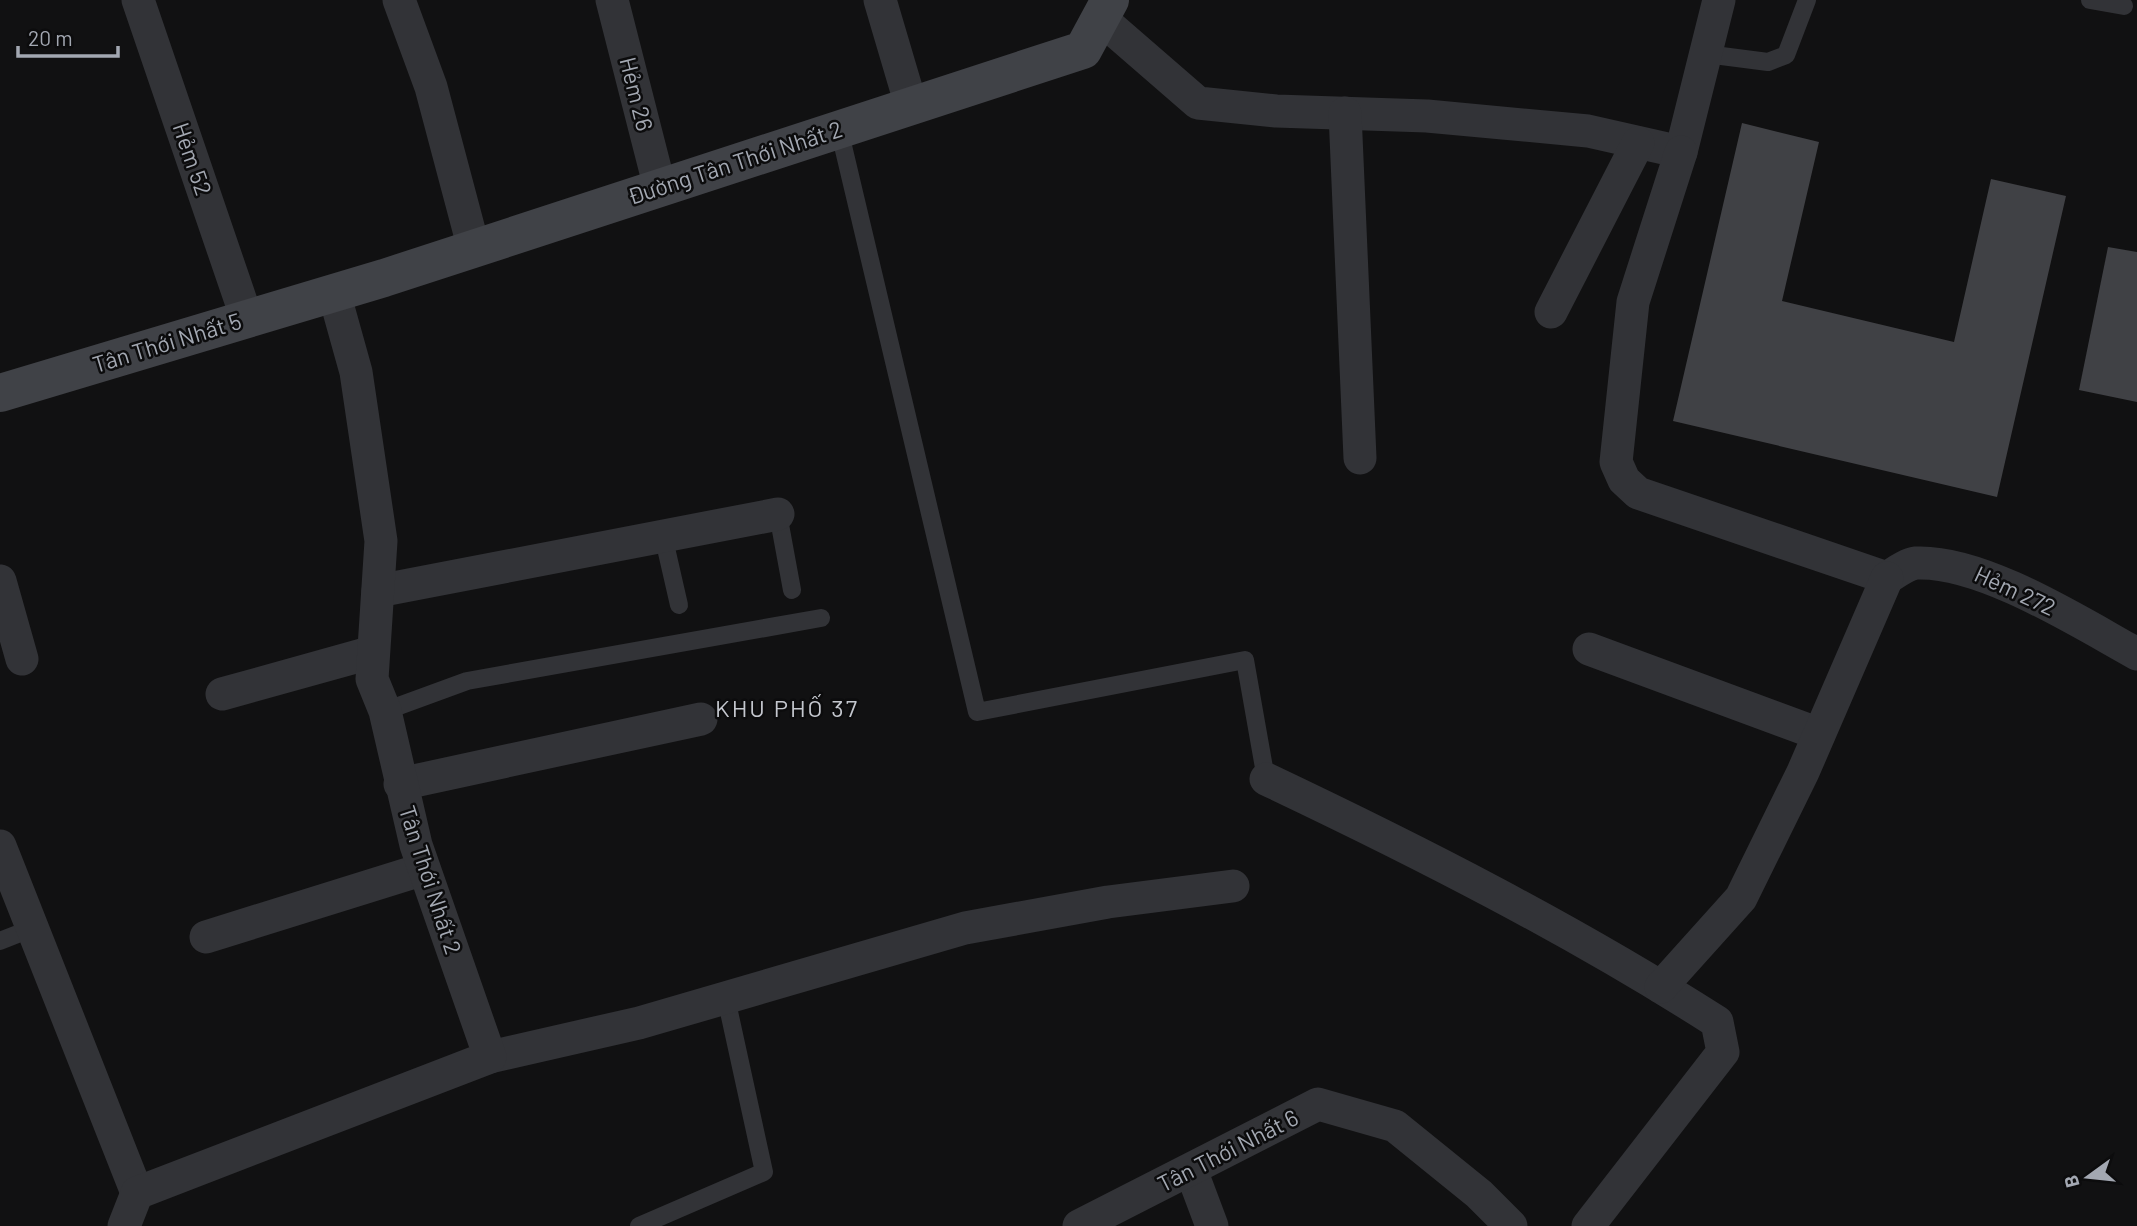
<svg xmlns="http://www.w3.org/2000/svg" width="2137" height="1226" font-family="Barlow,sans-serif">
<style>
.building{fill:#404145}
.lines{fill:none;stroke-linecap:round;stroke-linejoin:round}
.lane{stroke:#323337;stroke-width:18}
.street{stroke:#323337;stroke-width:33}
.secondary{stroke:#404247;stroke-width:38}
.labels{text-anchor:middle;stroke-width:5;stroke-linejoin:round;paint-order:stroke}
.street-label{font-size:23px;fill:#a3a8b2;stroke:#0c0c0d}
.neighbourhood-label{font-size:24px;letter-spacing:2px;fill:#c4c7ce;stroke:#0c0c0d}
</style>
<rect width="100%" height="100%" fill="#111112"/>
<g class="building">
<path d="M 1742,123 L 1819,142 L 1782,301 L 1954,342 L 1991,179 L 2066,196 L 1997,497 L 1673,421 Z"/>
<path d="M 2108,247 L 2137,252 L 2137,402 L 2079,390 Z"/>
</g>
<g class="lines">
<g class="lane">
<path d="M 2090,0 L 2124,6"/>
<path d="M 1706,54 L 1768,62 L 1786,55 L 1807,0"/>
<path d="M 839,129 L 977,712 L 1245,660 L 1266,779"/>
<path d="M 778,514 L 792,590"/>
<path d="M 663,535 L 679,605"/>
<path d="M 385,711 L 467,681 L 821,618"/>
<path d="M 0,941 L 33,928"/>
<path d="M 639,1226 L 764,1172 L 726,998"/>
</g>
<g class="street">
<path d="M 138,0 L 247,319"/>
<path d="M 399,0 L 431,87 L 474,249"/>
<path d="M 612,0 L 660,188"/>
<path d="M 880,0 L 911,105"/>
<path d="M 1100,18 L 1198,103 L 1276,111 L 1427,116 L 1588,131 L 1681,152 L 1719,0"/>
<path d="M 1345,113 L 1360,458"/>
<path d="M 1681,152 L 1633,302 L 1616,462 L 1624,480 L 1638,493 L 1887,578"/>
<path d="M 1551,312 L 1638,143"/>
<path d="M 1887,578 C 1895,573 1907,564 1916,563 C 1982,560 2079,622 2137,654"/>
<path d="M 0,581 L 22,659"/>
<path d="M 378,591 L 778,514"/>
<path d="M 1589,649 L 1819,734"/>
<path d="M 222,694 L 373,652"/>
<path d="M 1266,779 C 1420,852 1573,930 1717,1022 L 1723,1052 L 1588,1226"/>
<path d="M 400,784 L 701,719"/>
<path d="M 0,846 L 137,1193"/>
<path d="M 206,937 L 424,869"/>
<path d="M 1661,987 L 1741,898 L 1803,772 L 1887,578"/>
<path d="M 490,1057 L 639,1023 L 965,928 L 1108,902 L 1233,886"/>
<path d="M 1191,1170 L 1212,1226"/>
<path d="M 124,1226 L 137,1193 L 490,1057 L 416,845 L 385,711 L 372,679 L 381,541 L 356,372 L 334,293"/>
<path d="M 1079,1226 L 1318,1104 L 1395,1126 L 1479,1194 L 1511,1226"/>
</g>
<path class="secondary" d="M 0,393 L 384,278 L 1083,50 L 1110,0"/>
</g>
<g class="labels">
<g class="street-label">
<text transform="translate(636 94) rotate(76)" y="8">Hẻm 26</text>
<text transform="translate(192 159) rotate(71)" y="8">Hẻm 52</text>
<text transform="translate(735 163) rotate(-18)" y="8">Đường Tân Thới Nhất 2</text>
<text transform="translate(167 343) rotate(-17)" y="8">Tân Thới Nhất 5</text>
<text transform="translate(2015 591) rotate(25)" y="8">Hẻm 272</text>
<text transform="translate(430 880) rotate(72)" y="8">Tân Thới Nhất 2</text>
<text transform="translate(1228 1151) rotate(-27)" y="8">Tân Thới Nhất 6</text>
</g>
<g class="neighbourhood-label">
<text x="787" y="717">KHU PHỐ 37</text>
</g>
</g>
<g transform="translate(2088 1177) rotate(255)" stroke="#0c0c0d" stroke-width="5" paint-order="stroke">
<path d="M0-5L12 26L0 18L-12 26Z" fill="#a3a8b2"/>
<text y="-10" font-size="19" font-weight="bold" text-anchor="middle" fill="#a3a8b2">B</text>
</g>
<path d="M18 46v10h100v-10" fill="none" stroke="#a3a8b2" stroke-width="3.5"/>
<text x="28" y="46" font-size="21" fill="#a3a8b2" stroke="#0c0c0d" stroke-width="5" paint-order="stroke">20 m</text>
</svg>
